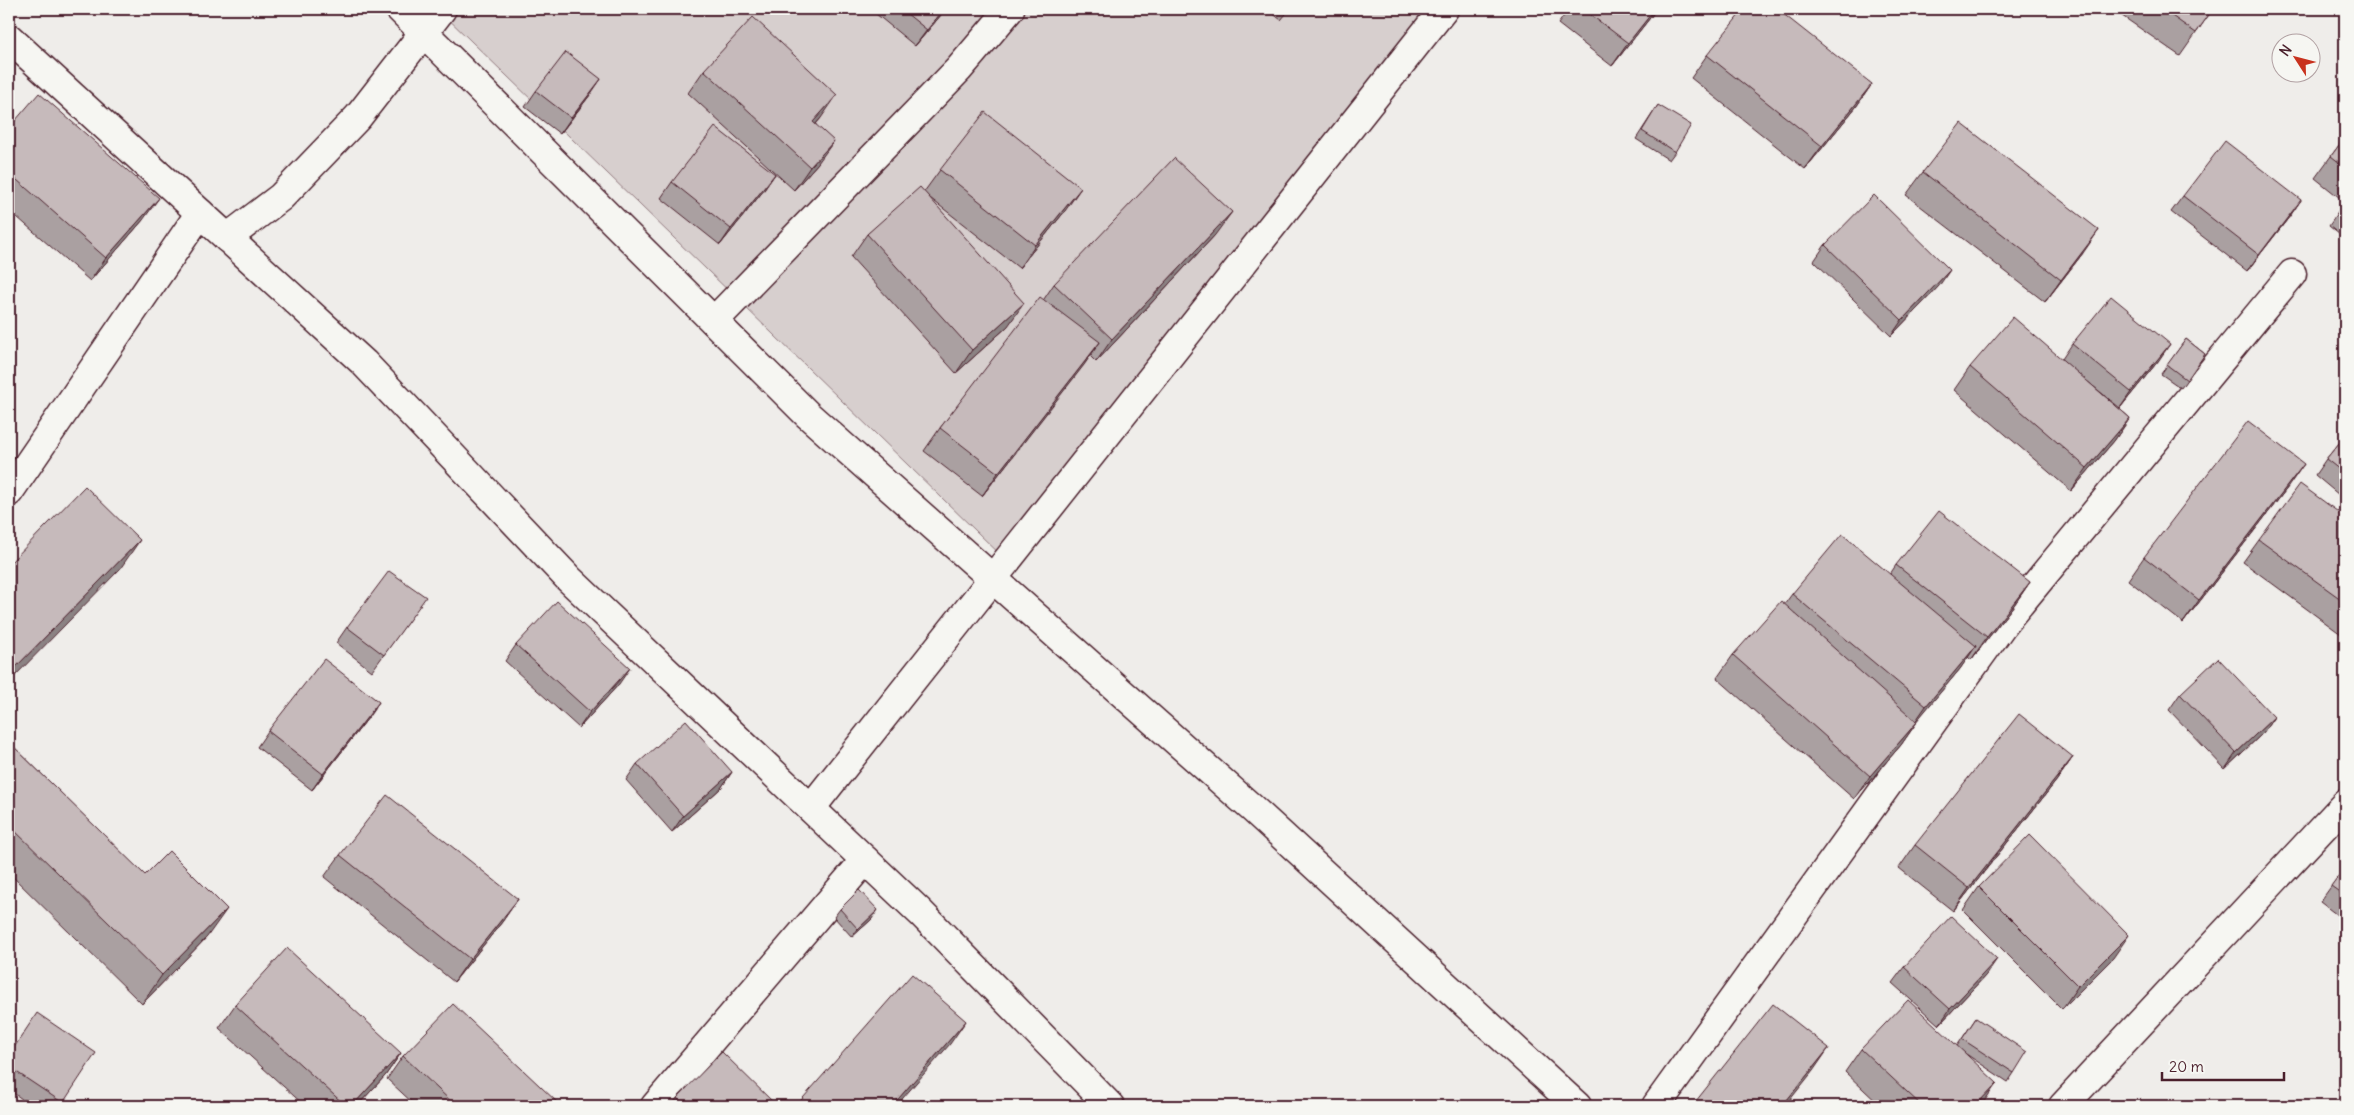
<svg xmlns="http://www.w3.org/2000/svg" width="2354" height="1115" font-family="Delius,sans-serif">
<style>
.green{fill:#d7cfce;stroke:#90777c}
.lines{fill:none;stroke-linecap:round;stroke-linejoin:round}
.minor-casing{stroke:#4a1f2b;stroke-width:31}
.minor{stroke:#f6f6f2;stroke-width:28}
.wall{fill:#aaa0a1;stroke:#4a1f2b}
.shaded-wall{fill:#8b8283;stroke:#4a1f2b}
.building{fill:#c6babb;stroke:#4a1f2b}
</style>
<rect width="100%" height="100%" fill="#efedea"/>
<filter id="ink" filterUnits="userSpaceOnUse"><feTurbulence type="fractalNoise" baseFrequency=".02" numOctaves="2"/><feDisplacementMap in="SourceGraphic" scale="10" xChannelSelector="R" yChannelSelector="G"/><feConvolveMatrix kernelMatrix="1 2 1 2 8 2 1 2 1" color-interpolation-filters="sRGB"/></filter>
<g filter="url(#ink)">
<path class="green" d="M 438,9 L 1438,9 L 1009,563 Z"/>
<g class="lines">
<g class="minor-casing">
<g id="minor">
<path d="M 400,9 L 808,415 L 1253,809 L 1577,1106"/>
<path d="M 9,38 L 364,363 L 569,579 L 921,913 L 1110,1106"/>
<path d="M 227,238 L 281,197 L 358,117 L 442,9"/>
<path d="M 714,321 L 959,69 L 1010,9"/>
<path d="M 9,492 L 200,213"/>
<path d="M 811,808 L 1444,9"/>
<path d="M 655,1106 L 865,860"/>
<path d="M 1656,1106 L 2004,623 L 2292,274"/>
<path d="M 2063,1106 L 2345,804"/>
</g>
</g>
<use href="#minor" class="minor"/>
</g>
<g class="wall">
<path d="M 870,9 L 946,9 L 915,46 Z"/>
<path d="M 1267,9 L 1290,9 L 1281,20 Z"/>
<path d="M 1569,9 L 1657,9 L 1612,66 L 1558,24 Z"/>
<path d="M 2112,9 L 2213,9 L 2180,56 Z"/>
<path d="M 1707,55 L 1872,84 L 1856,107 L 1805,169 L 1691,78 Z"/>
<path d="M 704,70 L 821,118 L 816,124 L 818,163 L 794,190 L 688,93 Z"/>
<path d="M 536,91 L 590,95 L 560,134 L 525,107 Z"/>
<path d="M 1658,105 L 1675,152 L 1669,160 L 1636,139 Z"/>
<path d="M 9,128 L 143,220 L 90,281 L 9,210 Z"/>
<path d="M 2345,137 L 2345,202 L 2315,178 L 2331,156 Z"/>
<path d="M 940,170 L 1065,211 L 1019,268 L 930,198 L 1008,326 L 956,373 L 851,257 L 867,234 L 924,192 Z"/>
<path d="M 1923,172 L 2083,253 L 2045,302 L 1906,195 Z"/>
<path d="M 775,174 L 764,190 L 720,245 L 661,198 L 672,182 Z"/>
<path d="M 2183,196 L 2301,200 L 2290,216 L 2247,271 L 2171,212 Z"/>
<path d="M 2345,202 L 2345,239 L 2329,226 Z"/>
<path d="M 1215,235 L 1096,362 L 1090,356 L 982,496 L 924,451 L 940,428 L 1044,299 L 1054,284 Z"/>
<path d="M 1825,245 L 1939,286 L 1891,336 L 1814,261 Z"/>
<path d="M 2186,339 L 2205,354 L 2181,388 L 2161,374 Z"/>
<path d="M 2072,344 L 2159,360 L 2120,408 L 2088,382 L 2130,418 L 2114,441 L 2071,491 L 1954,390 L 1970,367 L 2062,359 Z"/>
<path d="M 2345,436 L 2345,500 L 2315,475 L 2326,459 Z"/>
<path d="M 2288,487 L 2183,623 L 2128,580 L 2144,557 Z"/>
<path d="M 2345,517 L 2345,637 L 2243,562 L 2259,540 Z"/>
<path d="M 1896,565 L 2030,582 L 2014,605 L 1971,660 L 1968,657 L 1960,669 L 1916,721 L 1917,722 L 1901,745 L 1854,799 L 1717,678 L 1733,655 L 1784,605 L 1792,594 L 1890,574 Z"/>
<path d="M 414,613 L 372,671 L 336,643 L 347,627 Z"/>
<path d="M 516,645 L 619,684 L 579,728 L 505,661 Z"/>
<path d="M 2180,694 L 2274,717 L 2263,733 L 2225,769 L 2169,710 Z"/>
<path d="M 368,718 L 312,790 L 257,747 L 268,731 Z"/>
<path d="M 9,742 L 207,937 L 142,1004 L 9,873 Z"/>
<path d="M 2073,757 L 2057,780 L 1953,911 L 1899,868 L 1915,845 Z"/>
<path d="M 637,764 L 732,772 L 721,788 L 672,832 L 626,780 Z"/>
<path d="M 340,855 L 518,899 L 502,922 L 454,982 L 324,877 Z"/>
<path d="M 2345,867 L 2345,921 L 2320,902 Z"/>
<path d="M 1979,887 L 2113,958 L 2062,1009 L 1963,910 Z"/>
<path d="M 840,909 L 872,919 L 852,937 L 834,917 Z"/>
<path d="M 1904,967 L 1986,975 L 1939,1025 L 1892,983 Z"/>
<path d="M 235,1005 L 401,1053 L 385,1076 L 357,1106 L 305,1106 L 219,1028 Z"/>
<path d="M 1976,1018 L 2014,1073 L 2008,1082 L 1963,1052 L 1981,1106 L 1881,1106 L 1845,1072 L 1861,1049 L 1957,1046 Z"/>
<path d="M 9,1054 L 63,1103 L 61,1106 L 32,1106 L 9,1090 Z"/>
<path d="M 403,1056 L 556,1106 L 416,1106 L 387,1079 Z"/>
<path d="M 677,1098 L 777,1106 L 671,1106 Z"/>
</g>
<g class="shaded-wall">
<path d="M 944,9 L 946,9 L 915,46 L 927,30 Z"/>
<path d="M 1655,9 L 1657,9 L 1612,66 L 1628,43 Z"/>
<path d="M 601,79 L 590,95 L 560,134 L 571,118 Z"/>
<path d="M 1872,84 L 1856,107 L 1805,169 L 1822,146 Z"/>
<path d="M 837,95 L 821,118 L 797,145 L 813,122 Z"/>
<path d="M 834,141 L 818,163 L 794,190 L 810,167 Z"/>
<path d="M 775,174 L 764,190 L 720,245 L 731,229 Z"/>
<path d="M 1081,188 L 1065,211 L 1019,268 L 1035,245 Z"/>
<path d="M 159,198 L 143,220 L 90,281 L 106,258 Z"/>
<path d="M 2301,200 L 2290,216 L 2247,271 L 2259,255 Z"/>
<path d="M 1232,212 L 1215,235 L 1096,362 L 1112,339 Z"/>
<path d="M 2099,230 L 2083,253 L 2045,302 L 2061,280 Z"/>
<path d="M 1950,270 L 1939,286 L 1891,336 L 1902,320 Z"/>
<path d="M 1024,303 L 1008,326 L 956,373 L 972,350 Z"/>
<path d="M 1100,342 L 1084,365 L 982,496 L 998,473 Z"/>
<path d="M 2170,344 L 2159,360 L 2120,408 L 2131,392 Z"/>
<path d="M 2130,418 L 2114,441 L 2071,491 L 2087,468 Z"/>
<path d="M 2304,464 L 2288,487 L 2183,623 L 2199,600 Z"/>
<path d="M 140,540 L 120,569 L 9,682 L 9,674 Z"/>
<path d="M 2030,582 L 2014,605 L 1971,660 L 1987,637 Z"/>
<path d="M 1976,646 L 1960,669 L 1910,729 L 1926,706 Z"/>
<path d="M 630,668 L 619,684 L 579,728 L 590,712 Z"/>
<path d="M 379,702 L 368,718 L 312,790 L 323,774 Z"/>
<path d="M 2274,717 L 2263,733 L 2225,769 L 2236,753 Z"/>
<path d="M 1917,722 L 1901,745 L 1854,799 L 1870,776 Z"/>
<path d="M 2073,757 L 2057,780 L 1953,911 L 1969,888 Z"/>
<path d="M 732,772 L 721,788 L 672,832 L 683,816 Z"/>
<path d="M 518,899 L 502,922 L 454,982 L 470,959 Z"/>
<path d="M 227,909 L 207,937 L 142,1004 L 162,975 Z"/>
<path d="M 878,910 L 872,919 L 852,937 L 858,929 Z"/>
<path d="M 2129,935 L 2113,958 L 2062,1009 L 2078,986 Z"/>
<path d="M 1997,959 L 1986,975 L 1939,1025 L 1950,1009 Z"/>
<path d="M 966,1021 L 950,1044 L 896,1106 L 892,1106 Z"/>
<path d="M 1829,1048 L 1813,1071 L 1785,1106 L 1782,1106 Z"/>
<path d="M 401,1053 L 385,1076 L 357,1106 L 352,1106 Z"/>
<path d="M 1997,1083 L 1981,1106 L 1975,1106 Z"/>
</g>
<g class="building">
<path d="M 901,9 L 944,9 L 927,30 Z"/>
<path d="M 1583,9 L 1655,9 L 1628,43 Z"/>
<path d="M 1744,9 L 1777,9 L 1872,84 L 1822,146 L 1707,55 Z"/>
<path d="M 2162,9 L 2213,9 L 2196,33 Z"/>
<path d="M 753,17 L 837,95 L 813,122 L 834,141 L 810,167 L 704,70 Z"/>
<path d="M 566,52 L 601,79 L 571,118 L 536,91 Z"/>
<path d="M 39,93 L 159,198 L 106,258 L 9,173 L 9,128 Z"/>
<path d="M 1658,105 L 1691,125 L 1675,152 L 1642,131 Z"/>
<path d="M 985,112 L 1081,188 L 1035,245 L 940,170 Z"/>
<path d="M 1961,123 L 2099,230 L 2061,280 L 1923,172 Z"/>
<path d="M 715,127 L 775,174 L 731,229 L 672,182 Z"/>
<path d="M 2345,137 L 2345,167 L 2331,156 Z"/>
<path d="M 2225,141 L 2301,200 L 2259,255 L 2183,196 Z"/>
<path d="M 1174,158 L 1232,212 L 1112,339 L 1054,284 Z"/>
<path d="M 920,187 L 1024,303 L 972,350 L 867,234 Z"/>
<path d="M 1874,195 L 1950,270 L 1902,320 L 1825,245 Z"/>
<path d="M 2111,296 L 2170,344 L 2131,392 L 2072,344 Z"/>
<path d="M 1040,297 L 1100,342 L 998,473 L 940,428 Z"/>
<path d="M 2013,317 L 2130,418 L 2087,468 L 1970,367 Z"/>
<path d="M 2186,339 L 2205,354 L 2187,380 L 2167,365 Z"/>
<path d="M 2248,421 L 2304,464 L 2199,600 L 2144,557 Z"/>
<path d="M 2345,436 L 2345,474 L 2326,459 Z"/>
<path d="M 2300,484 L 2345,517 L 2345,602 L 2259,540 Z"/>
<path d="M 85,486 L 140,540 L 9,674 L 9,564 Z"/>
<path d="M 1939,511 L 2030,582 L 1987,637 L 1896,565 Z"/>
<path d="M 1842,534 L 1976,646 L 1926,706 L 1792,594 Z"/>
<path d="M 389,571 L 426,597 L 384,655 L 347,627 Z"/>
<path d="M 557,601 L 630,668 L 590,712 L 516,645 Z"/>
<path d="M 1781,601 L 1917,722 L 1870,776 L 1733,655 Z"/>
<path d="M 2218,658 L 2274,717 L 2236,753 L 2180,694 Z"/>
<path d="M 324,659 L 379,702 L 323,774 L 268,731 Z"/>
<path d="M 2019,714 L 2073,757 L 1969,888 L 1915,845 Z"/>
<path d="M 686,720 L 732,772 L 683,816 L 637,764 Z"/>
<path d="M 9,742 L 145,875 L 169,851 L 227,909 L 162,975 L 9,825 Z"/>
<path d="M 387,795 L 518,899 L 470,959 L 340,855 Z"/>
<path d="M 2030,835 L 2129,935 L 2078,986 L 1979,887 Z"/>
<path d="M 2345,867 L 2345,896 L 2331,886 Z"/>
<path d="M 859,890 L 878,910 L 858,929 L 840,909 Z"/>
<path d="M 1951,916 L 1997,959 L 1950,1009 L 1904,967 Z"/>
<path d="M 287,948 L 401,1053 L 352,1106 L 346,1106 L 235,1005 Z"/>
<path d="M 912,974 L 966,1021 L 892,1106 L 796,1106 Z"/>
<path d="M 1908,1000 L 1997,1083 L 1975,1106 L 1922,1106 L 1861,1049 Z"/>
<path d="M 453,1004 L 558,1103 L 555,1106 L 456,1106 L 403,1056 Z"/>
<path d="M 1773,1004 L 1829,1048 L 1782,1106 L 1692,1106 Z"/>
<path d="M 37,1013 L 96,1053 L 63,1103 L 9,1067 L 9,1055 Z"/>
<path d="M 1976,1018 L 2027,1052 L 2014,1073 L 1962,1039 Z"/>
<path d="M 722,1052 L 777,1106 L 685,1106 L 677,1098 Z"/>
<path d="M 914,1101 L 918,1106 L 908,1106 Z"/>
</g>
</g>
<rect width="2354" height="1115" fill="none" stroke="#f6f6f2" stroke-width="30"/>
<rect x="15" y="15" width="2324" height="1085" fill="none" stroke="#4a1f2b" stroke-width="2" filter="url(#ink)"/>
<g transform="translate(2296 58) rotate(306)"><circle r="24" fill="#f6f6f2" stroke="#b1a0a2"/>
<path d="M0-4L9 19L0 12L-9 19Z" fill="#c8321e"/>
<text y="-8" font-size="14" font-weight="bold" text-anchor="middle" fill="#4a1f2b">N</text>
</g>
<path d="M2162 1072v8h122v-8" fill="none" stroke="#4a1f2b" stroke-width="2.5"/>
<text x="2169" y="1072" font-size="15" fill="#4a1f2b" stroke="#f6f6f2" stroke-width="4" paint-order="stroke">20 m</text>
</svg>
